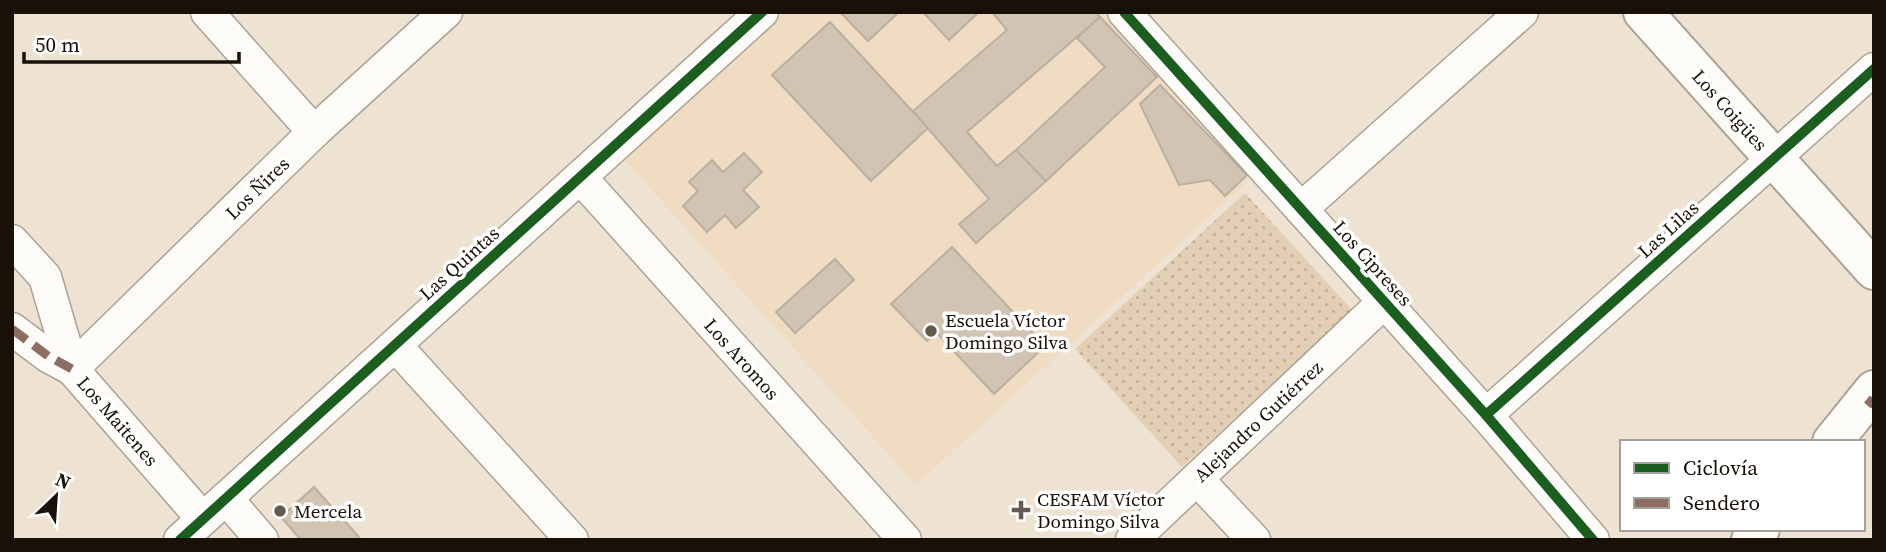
<svg xmlns="http://www.w3.org/2000/svg" width="1886" height="552" font-family="'Source Serif 4',serif">
<style>
.built{fill:#f0dcc2}
.grass{fill:url(#grass-dots)}
.building{fill:#d1c4b2;stroke:#b9afa3;stroke-width:2}
.lines{fill:none;stroke-linecap:round;stroke-linejoin:round}
.street-casing{stroke:#aba296;stroke-width:35}
.secondary-casing{stroke:#aba296;stroke-width:42}
.street{stroke:#fcfbf8;stroke-width:32}
.secondary{stroke:#fcfbf8;stroke-width:38}
.quiet{stroke:#8d6e63;stroke-width:9;stroke-dasharray:18 9;stroke-linecap:butt}
.cycleway-casing{stroke:#fff;stroke-width:15}
.cycleway{stroke:#1b5e20;stroke-width:10}
.poi-dot{fill:#645a4f;stroke:#fff;stroke-width:2.5}
.labels{text-anchor:middle;stroke-width:7;stroke-linejoin:round;paint-order:stroke}
.street-label{font-size:19px;fill:#191108;stroke:#fff}
.poi-label{font-size:19px;fill:#191108;stroke:#fff;text-anchor:start}
</style>
<defs>
<pattern id="grass-dots" width="8" height="8" patternUnits="userSpaceOnUse" patternTransform="scale(1.75)"><rect width="8" height="8" fill="#e2cfb6"/><path d="M2 2h.1M6 6h.1" fill="none" stroke="#c1b19b" stroke-width="1.8" stroke-linecap="round"/></pattern>
</defs>
<rect width="100%" height="100%" fill="#eee2d2"/>
<path class="built" d="M 784,12 L 1101,12 L 1253,177 L 916,485 L 622,157 Z"/>
<path class="grass" d="M 1245,193 L 1353,311 L 1182,467 L 1075,349 Z"/>
<g class="building">
<path d="M 840,12 L 899,12 L 868,41 Z"/>
<path d="M 923,12 L 979,12 L 949,40 Z"/>
<path d="M 992,12 L 1096,12 L 1100,17 L 967,132 L 997,166 L 1016,150 L 1046,181 L 976,243 L 959,224 L 989,199 L 913,111 L 1007,30 Z"/>
<path d="M 1100,17 L 1157,77 L 1046,181 L 1016,150 L 1105,67 L 1077,38 Z"/>
<path d="M 830,22 L 928,128 L 871,181 L 772,75 Z"/>
<path d="M 1160,85 L 1247,175 L 1225,196 L 1210,180 L 1179,185 L 1140,104 Z"/>
<path d="M 744,153 L 762,172 L 743,190 L 759,207 L 736,228 L 725,215 L 707,232 L 683,206 L 698,191 L 689,182 L 712,160 L 723,172 Z"/>
<path d="M 952,247 L 1045,346 L 994,394 L 936,332 L 927,341 L 891,304 Z"/>
<path d="M 835,259 L 854,280 L 795,333 L 776,312 Z"/>
<path d="M 314,487 L 359,537 L 356,540 L 301,540 L 281,517 Z"/>
</g>
<g class="lines">
<g class="street-casing">
<g id="street">
<path d="M 207,12 L 314,132"/>
<path d="M 1124,12 L 1486,415 L 1593,540"/>
<path d="M 580,177 L 905,540"/>
<path d="M 1301,209 L 1522,12"/>
<path d="M 12,241 L 45,277 L 72,369 L 203,519"/>
<path d="M 12,329 L 48,356 L 72,369"/>
<path d="M 395,345 L 572,540"/>
<path d="M 72,369 L 314,132 L 446,12"/>
<path d="M 1486,415 L 1874,69"/>
<path d="M 1197,479 L 1254,540"/>
<path d="M 226,498 L 262,540"/>
<path d="M 180,540 L 762,12"/>
<path d="M 1132,540 L 1384,302"/>
</g>
</g>
<g class="secondary-casing">
<g id="secondary">
<path d="M 1643,12 L 1874,270"/>
<path d="M 1832,442 L 1874,390"/>
<path d="M 1751,540 L 1760,529"/>
</g>
</g>
<use href="#street" class="street"/>
<use href="#secondary" class="secondary"/>
<g class="quiet">
<path d="M 12,329 L 48,356 L 72,369"/>
<path d="M 1867,399 L 1874,405"/>
</g>
<g class="cycleway-casing">
<g id="cycleway">
<path d="M 1124,12 L 1486,415 L 1593,540"/>
<path d="M 1486,415 L 1874,69"/>
<path d="M 180,540 L 762,12"/>
</g>
</g>
<use href="#cycleway" class="cycleway"/>
</g>
<g class="poi-dot">
<circle cx="931" cy="331" r="7"/>
<path d="M1017.5 499.5h7v7h7v7h-7v7h-7v-7h-7v-7h7z"/>
<circle cx="280" cy="511" r="7"/>
</g>
<g class="labels">
<g class="street-label">
<text transform="translate(1730 110) rotate(48)" y="7">Los Coigües</text>
<text transform="translate(257 188) rotate(-44)" y="7">Los Ñires</text>
<text transform="translate(1668 229) rotate(-42)" y="7">Las Lilas</text>
<text transform="translate(459 263) rotate(-42)" y="7">Las Quintas</text>
<text transform="translate(1373 263) rotate(48)" y="7">Los Cipreses</text>
<text transform="translate(742 359) rotate(48)" y="7">Los Aromos</text>
<text transform="translate(118 421) rotate(49)" y="7">Los Maitenes</text>
<text transform="translate(1258 421) rotate(-43)" y="7">Alejandro Gutiérrez</text>
</g>
<g class="poi-label">
<text x="945" y="327">Escuela Víctor<tspan x="945" dy="22">Domingo Silva</tspan></text>
<text x="1037" y="506">CESFAM Víctor<tspan x="1037" dy="22">Domingo Silva</tspan></text>
<text x="294" y="518">Mercela</text>
</g>
</g>
<rect width="1886" height="552" fill="none" stroke="#191108" stroke-width="28"/>
<rect x="1620" y="440" width="245" height="91" fill="#ffffff" stroke="#a3a09c" stroke-width="2"/>
<rect x="1634" y="463" width="35" height="10" fill="#1b5e20" stroke="#a3a09c" stroke-width="2"/>
<text x="1683" y="475" font-size="21" fill="#191108">Ciclovía</text>
<rect x="1634" y="498" width="35" height="10" fill="#8d6e63" stroke="#a3a09c" stroke-width="2"/>
<text x="1683" y="510" font-size="21" fill="#191108">Sendero</text>
<g transform="translate(56 496) rotate(25)" stroke="#ffffff" stroke-width="5" paint-order="stroke">
<path d="M0-5L12 26L0 18L-12 26Z" fill="#191108"/>
<text y="-10" font-size="19" font-weight="bold" text-anchor="middle" fill="#191108">N</text>
</g>
<path d="M24 52v10h215v-10" fill="none" stroke="#191108" stroke-width="3.5"/>
<text x="35" y="52" font-size="21" fill="#191108" stroke="#ffffff" stroke-width="5" paint-order="stroke">50 m</text>
</svg>
